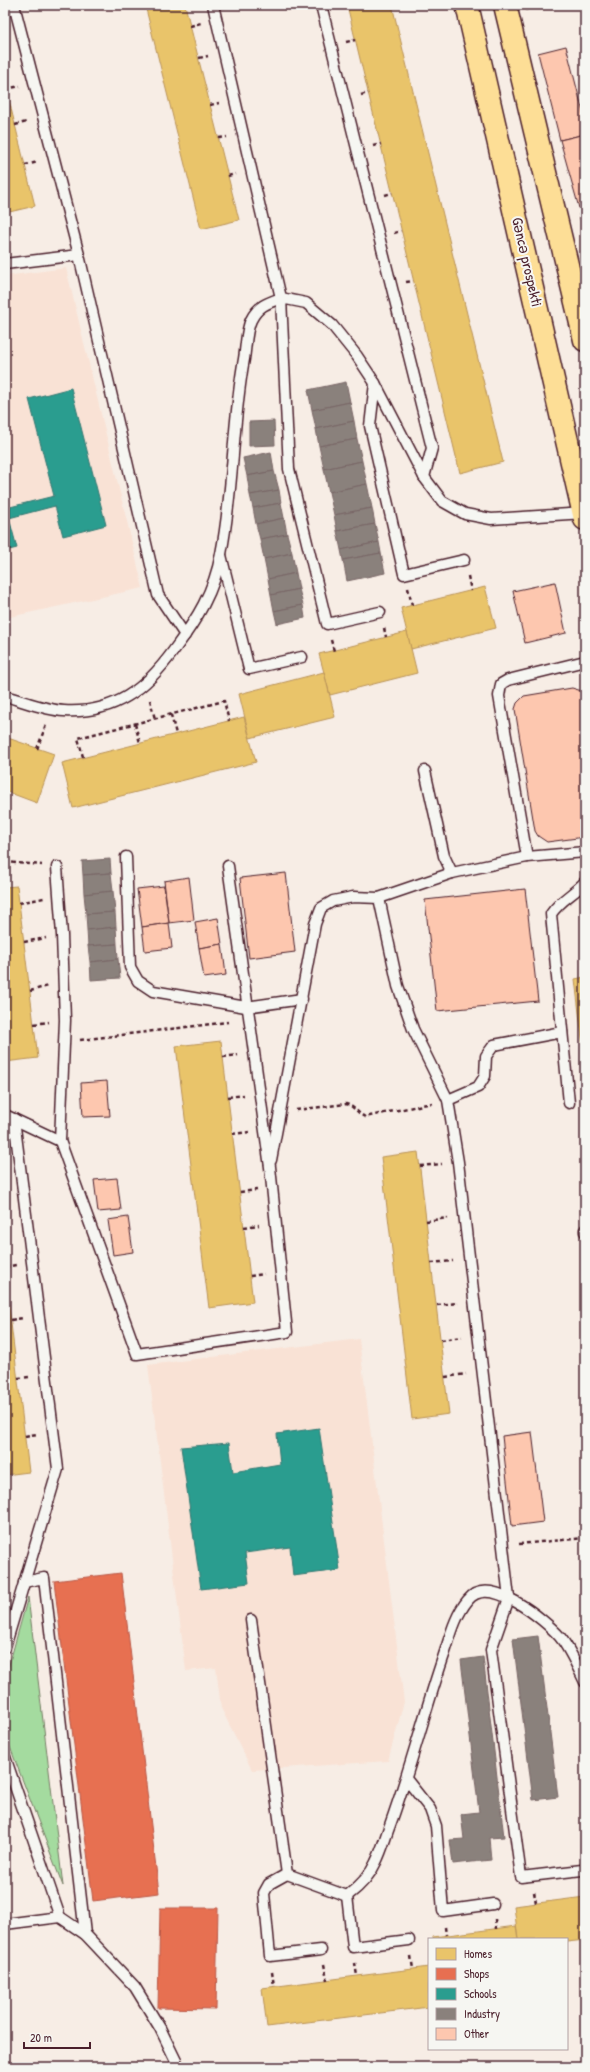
<svg xmlns="http://www.w3.org/2000/svg" width="590" height="2072" font-family="'Patrick Hand',sans-serif">
<style>
.built{fill:#f9e2d5}
.green{fill:#a4db9f;stroke:#777d65}
.homes{fill:#e9c46a;stroke:#b99257}
.shops{fill:#e76f51;stroke:#b85746}
.schools{fill:#2a9d8f;stroke:#347771}
.industry{fill:#8a817c;stroke:#776464}
.building{fill:#fdc7af;stroke:#4a1f2b}
.lines{fill:none;stroke-linecap:round;stroke-linejoin:round}
.lane-casing{stroke:#4a1f2b;stroke-width:13}
.primary-casing{stroke:#4a1f2b;stroke-width:25}
.path{stroke:#4a1f2b;stroke-width:2.5;stroke-dasharray:4 3;stroke-linecap:butt}
.lane{stroke:#f6f6f2;stroke-width:10}
.primary{stroke:#fdde96;stroke-width:22}
.labels{text-anchor:middle;stroke-width:4;stroke-linejoin:round;paint-order:stroke}
.street-label{font-size:15px;fill:#4a1f2b;stroke:#f6f6f2}
</style>
<rect width="100%" height="100%" fill="#f7ede5"/>
<filter id="ink" filterUnits="userSpaceOnUse"><feTurbulence type="fractalNoise" baseFrequency=".025" numOctaves="2"/><feDisplacementMap in="SourceGraphic" scale="8" xChannelSelector="R" yChannelSelector="G"/><feConvolveMatrix kernelMatrix="1 2 1 2 8 2 1 2 1" color-interpolation-filters="sRGB"/></filter>
<g filter="url(#ink)">
<g class="built">
<path d="M 66,268 L 143,588 L 5,618 L 5,276 Z"/>
<path d="M 359,1339 L 404,1702 L 388,1761 L 252,1770 L 221,1708 L 216,1668 L 186,1671 L 148,1365 Z"/>
</g>
<path class="green" d="M 28,1597 L 63,1886 L 5,1734 L 5,1679 Z"/>
<g class="homes">
<path d="M 145,5 L 185,5 L 239,220 L 201,229 Z"/>
<path d="M 347,5 L 392,5 L 503,462 L 460,473 Z"/>
<path d="M 5,84 L 35,206 L 5,213 Z"/>
<path d="M 485,587 L 496,628 L 411,649 L 401,608 Z"/>
<path d="M 407,632 L 417,673 L 330,695 L 319,654 Z"/>
<path d="M 324,672 L 335,717 L 250,738 L 239,694 Z"/>
<path d="M 244,717 L 256,762 L 73,808 L 62,763 Z"/>
<path d="M 5,737 L 54,754 L 37,803 L 5,791 Z"/>
<path d="M 17,886 L 38,1058 L 5,1062 L 5,887 Z"/>
<path d="M 585,977 L 585,1064 L 575,979 Z"/>
<path d="M 221,1041 L 253,1302 L 209,1308 L 176,1046 Z"/>
<path d="M 418,1152 L 449,1414 L 412,1419 L 381,1157 Z"/>
<path d="M 5,1274 L 29,1472 L 5,1475 Z"/>
<path d="M 585,1897 L 585,1940 L 567,1942 L 567,1939 L 518,1939 L 514,1906 Z"/>
<path d="M 516,1926 L 518,1939 L 433,1939 L 433,1937 Z"/>
<path d="M 429,1967 L 429,2007 L 267,2027 L 262,1988 Z"/>
</g>
<g class="shops">
<path d="M 121,1573 L 159,1893 L 93,1901 L 54,1581 Z"/>
<path d="M 160,1908 L 218,1908 L 216,2009 L 158,2008 Z"/>
</g>
<g class="schools">
<path d="M 71,388 L 106,525 L 63,536 L 55,506 L 9,518 L 17,548 L 5,551 L 5,504 L 6,508 L 54,496 L 29,399 Z"/>
<path d="M 319,1428 L 340,1570 L 293,1576 L 290,1547 L 245,1553 L 249,1583 L 201,1589 L 181,1447 L 229,1443 L 233,1472 L 280,1464 L 277,1434 Z"/>
</g>
<g class="industry">
<path d="M 346,382 L 350,402 L 312,410 L 308,390 Z"/>
<path d="M 350,402 L 354,421 L 316,429 L 312,410 Z"/>
<path d="M 274,421 L 275,445 L 249,446 L 249,422 Z"/>
<path d="M 354,421 L 357,439 L 319,446 L 316,429 Z"/>
<path d="M 357,439 L 362,461 L 324,469 L 319,446 Z"/>
<path d="M 271,452 L 274,471 L 247,476 L 243,458 Z"/>
<path d="M 362,461 L 367,484 L 329,492 L 324,469 Z"/>
<path d="M 274,471 L 279,490 L 250,495 L 247,476 Z"/>
<path d="M 367,484 L 372,508 L 334,515 L 329,492 Z"/>
<path d="M 279,490 L 281,503 L 253,508 L 250,495 Z"/>
<path d="M 281,503 L 284,518 L 256,524 L 253,508 Z"/>
<path d="M 372,508 L 375,524 L 337,531 L 334,515 Z"/>
<path d="M 284,518 L 287,534 L 260,539 L 256,524 Z"/>
<path d="M 375,524 L 379,542 L 341,550 L 337,531 Z"/>
<path d="M 287,534 L 292,553 L 264,559 L 260,539 Z"/>
<path d="M 379,542 L 381,553 L 343,560 L 341,550 Z"/>
<path d="M 292,553 L 296,573 L 268,579 L 264,559 Z"/>
<path d="M 381,553 L 385,573 L 347,581 L 343,560 Z"/>
<path d="M 296,573 L 299,589 L 271,595 L 268,579 Z"/>
<path d="M 299,589 L 303,605 L 274,611 L 271,595 Z"/>
<path d="M 303,605 L 305,618 L 277,624 L 274,611 Z"/>
<path d="M 110,859 L 111,873 L 83,875 L 82,861 Z"/>
<path d="M 111,873 L 113,891 L 84,894 L 83,875 Z"/>
<path d="M 113,891 L 115,912 L 86,914 L 84,894 Z"/>
<path d="M 115,912 L 116,927 L 87,930 L 86,914 Z"/>
<path d="M 116,927 L 117,944 L 88,946 L 87,930 Z"/>
<path d="M 117,944 L 118,959 L 90,962 L 88,946 Z"/>
<path d="M 118,959 L 120,978 L 91,980 L 90,962 Z"/>
<path d="M 538,1636 L 558,1797 L 533,1800 L 513,1639 Z"/>
<path d="M 483,1657 L 504,1837 L 489,1838 L 491,1860 L 453,1864 L 450,1840 L 464,1839 L 461,1814 L 479,1812 L 461,1660 Z"/>
</g>
<g class="building">
<path d="M 525,5 L 548,5 L 526,10 Z"/>
<path d="M 566,46 L 585,120 L 585,134 L 560,140 L 538,53 Z"/>
<path d="M 585,134 L 585,207 L 579,208 L 560,140 Z"/>
<path d="M 585,213 L 585,237 L 584,237 L 579,214 Z"/>
<path d="M 555,582 L 566,633 L 525,643 L 513,591 Z"/>
<path d="M 572,688 L 585,692 L 585,837 L 547,842 L 538,836 L 535,831 L 515,709 L 517,703 L 524,696 Z"/>
<path d="M 286,873 L 295,952 L 249,958 L 240,878 Z"/>
<path d="M 189,877 L 194,920 L 169,923 L 164,881 Z"/>
<path d="M 164,886 L 169,923 L 142,927 L 137,889 Z"/>
<path d="M 525,889 L 538,1001 L 437,1011 L 425,900 Z"/>
<path d="M 218,918 L 222,944 L 199,948 L 195,922 Z"/>
<path d="M 169,923 L 172,948 L 145,951 L 142,927 Z"/>
<path d="M 222,944 L 226,975 L 204,978 L 199,948 Z"/>
<path d="M 107,1081 L 110,1116 L 83,1117 L 81,1083 Z"/>
<path d="M 117,1178 L 121,1210 L 98,1212 L 94,1180 Z"/>
<path d="M 128,1217 L 133,1252 L 113,1255 L 108,1220 Z"/>
<path d="M 532,1432 L 543,1522 L 512,1526 L 502,1436 Z"/>
</g>
<g class="lines">
<g class="lane-casing">
<g id="lane">
<path d="M 14,5 L 79,255 L 158,595 L 185,635"/>
<path d="M 321,5 L 432,448 L 424,477"/>
<path d="M 5,264 L 79,255"/>
<path d="M 375,383 L 370,426 L 404,574 L 464,560"/>
<path d="M 221,555 L 249,669 L 302,657"/>
<path d="M 380,612 L 327,624 L 289,469 L 281,298 L 306,303 L 332,325 L 357,356 L 375,383 L 424,477 L 442,501 L 465,514 L 491,519 L 585,513"/>
<path d="M 5,696 C 24,701 44,710 64,711 C 114,714 146,689 174,650 C 197,619 214,592 221,554 C 234,489 232,423 244,359 C 246,347 246,330 251,320 C 258,306 267,303 281,298 L 213,5"/>
<path d="M 425,771 L 444,856 L 452,873"/>
<path d="M 126,857 L 130,967 L 138,981 L 153,991 L 246,1007 L 302,999"/>
<path d="M 527,857 L 499,696 L 501,684 L 508,680 L 585,661"/>
<path d="M 57,867 L 62,935 L 65,1020 L 60,1141"/>
<path d="M 379,898 L 398,986 L 413,1029 L 448,1100 L 458,1162 L 509,1598 L 491,1650 L 521,1877 L 582,1870"/>
<path d="M 448,1100 L 478,1087 L 485,1076 L 486,1056 L 494,1045 L 562,1032"/>
<path d="M 569,1103 L 551,914 C 561,899 573,895 585,882"/>
<path d="M 5,1115 L 60,1141 L 137,1354 L 287,1332 L 270,1167 L 228,866"/>
<path d="M 271,1160 L 315,924 L 321,908 L 333,901 L 353,897 L 379,898 L 452,873 L 527,857 L 585,852"/>
<path d="M 585,1230 L 585,1232"/>
<path d="M 24,1582 L 44,1578 L 85,1934"/>
<path d="M 251,1620 L 287,1874 L 347,1896 C 359,1887 370,1876 376,1862 C 382,1850 385,1838 390,1825 C 410,1770 424,1714 443,1658 C 450,1638 454,1617 468,1600 C 489,1573 545,1620 560,1637 C 570,1649 578,1668 585,1682"/>
<path d="M 5,1647 L 58,1469 L 14,1119"/>
<path d="M 5,1757 L 60,1917 L 85,1934 L 135,1987 L 160,2028 L 179,2067"/>
<path d="M 407,1780 L 430,1809 L 436,1826 L 443,1911 L 493,1904"/>
<path d="M 287,1874 L 269,1884 L 264,1893 L 270,1956 L 321,1950"/>
<path d="M 347,1896 L 353,1947 L 409,1940"/>
<path d="M 5,1924 L 60,1917"/>
</g>
</g>
<g class="primary-casing">
<g id="primary">
<path d="M 467,5 L 585,519"/>
<path d="M 505,5 L 585,340"/>
</g>
</g>
<g class="path">
<path d="M 190,26 L 201,23"/>
<path d="M 346,42 L 355,40"/>
<path d="M 199,58 L 208,56"/>
<path d="M 6,89 L 20,86"/>
<path d="M 361,95 L 368,93"/>
<path d="M 210,105 L 219,103"/>
<path d="M 15,125 L 27,122"/>
<path d="M 219,138 L 227,137"/>
<path d="M 373,146 L 381,144"/>
<path d="M 25,165 L 38,162"/>
<path d="M 228,176 L 235,174"/>
<path d="M 385,195 L 392,193"/>
<path d="M 394,233 L 401,231"/>
<path d="M 406,282 L 413,281"/>
<path d="M 468,576 L 471,591"/>
<path d="M 408,588 L 412,605"/>
<path d="M 384,628 L 386,637"/>
<path d="M 331,640 L 334,651"/>
<path d="M 150,700 L 155,719"/>
<path d="M 171,715 L 176,734"/>
<path d="M 135,724 L 140,743"/>
<path d="M 37,749 L 46,725"/>
<path d="M 83,757 L 78,738 L 224,701 L 229,721"/>
<path d="M 5,862 L 42,865"/>
<path d="M 19,903 L 44,898"/>
<path d="M 24,942 L 46,938"/>
<path d="M 30,991 L 48,986"/>
<path d="M 34,1024 L 49,1022"/>
<path d="M 80,1040 L 228,1022"/>
<path d="M 223,1057 L 238,1055"/>
<path d="M 228,1097 L 244,1095"/>
<path d="M 296,1110 L 346,1104 C 354,1106 357,1113 365,1117 L 432,1103"/>
<path d="M 232,1134 L 250,1132"/>
<path d="M 420,1166 L 442,1164"/>
<path d="M 240,1192 L 257,1190"/>
<path d="M 426,1221 L 448,1218"/>
<path d="M 244,1227 L 259,1225"/>
<path d="M 431,1263 L 453,1261"/>
<path d="M 5,1267 L 16,1265"/>
<path d="M 250,1276 L 264,1274"/>
<path d="M 437,1305 L 458,1303"/>
<path d="M 11,1320 L 23,1318"/>
<path d="M 441,1340 L 462,1337"/>
<path d="M 445,1377 L 466,1374"/>
<path d="M 18,1378 L 30,1377"/>
<path d="M 25,1436 L 37,1434"/>
<path d="M 519,1544 L 585,1538"/>
<path d="M 584,1886 L 585,1892"/>
<path d="M 534,1892 L 536,1903"/>
<path d="M 495,1919 L 496,1929"/>
<path d="M 445,1927 L 446,1935"/>
<path d="M 411,1956 L 413,1969"/>
<path d="M 355,1963 L 357,1976"/>
<path d="M 324,1964 L 327,1980"/>
<path d="M 272,1972 L 274,1986"/>
</g>
<use href="#lane" class="lane"/>
<use href="#primary" class="primary"/>
</g>
</g>
<g class="labels">
<g class="street-label">
<text transform="translate(527 262) rotate(77)" y="5">Gəncə prospekti</text>
</g>
</g>
<rect width="590" height="2072" fill="none" stroke="#f6f6f2" stroke-width="20"/>
<rect x="10" y="10" width="570" height="2052" fill="none" stroke="#4a1f2b" stroke-width="1.5" filter="url(#ink)"/>
<rect x="428" y="1938" width="140" height="112" fill="#f6f6f2" stroke="#b1a0a2"/>
<rect x="436" y="1948" width="20" height="12" fill="#e9c46a" stroke="#b1a0a2"/>
<text x="464" y="1958" font-size="12" fill="#4a1f2b">Homes</text>
<rect x="436" y="1968" width="20" height="12" fill="#e76f51" stroke="#b1a0a2"/>
<text x="464" y="1978" font-size="12" fill="#4a1f2b">Shops</text>
<rect x="436" y="1988" width="20" height="12" fill="#2a9d8f" stroke="#b1a0a2"/>
<text x="464" y="1998" font-size="12" fill="#4a1f2b">Schools</text>
<rect x="436" y="2008" width="20" height="12" fill="#8a817c" stroke="#b1a0a2"/>
<text x="464" y="2018" font-size="12" fill="#4a1f2b">Industry</text>
<rect x="436" y="2028" width="20" height="12" fill="#fdc7af" stroke="#b1a0a2"/>
<text x="464" y="2038" font-size="12" fill="#4a1f2b">Other</text>
<path d="M24 2042v6h66v-6" fill="none" stroke="#4a1f2b" stroke-width="2"/>
<text x="30" y="2042" font-size="12" fill="#4a1f2b" stroke="#f6f6f2" stroke-width="3" paint-order="stroke">20 m</text>
</svg>
